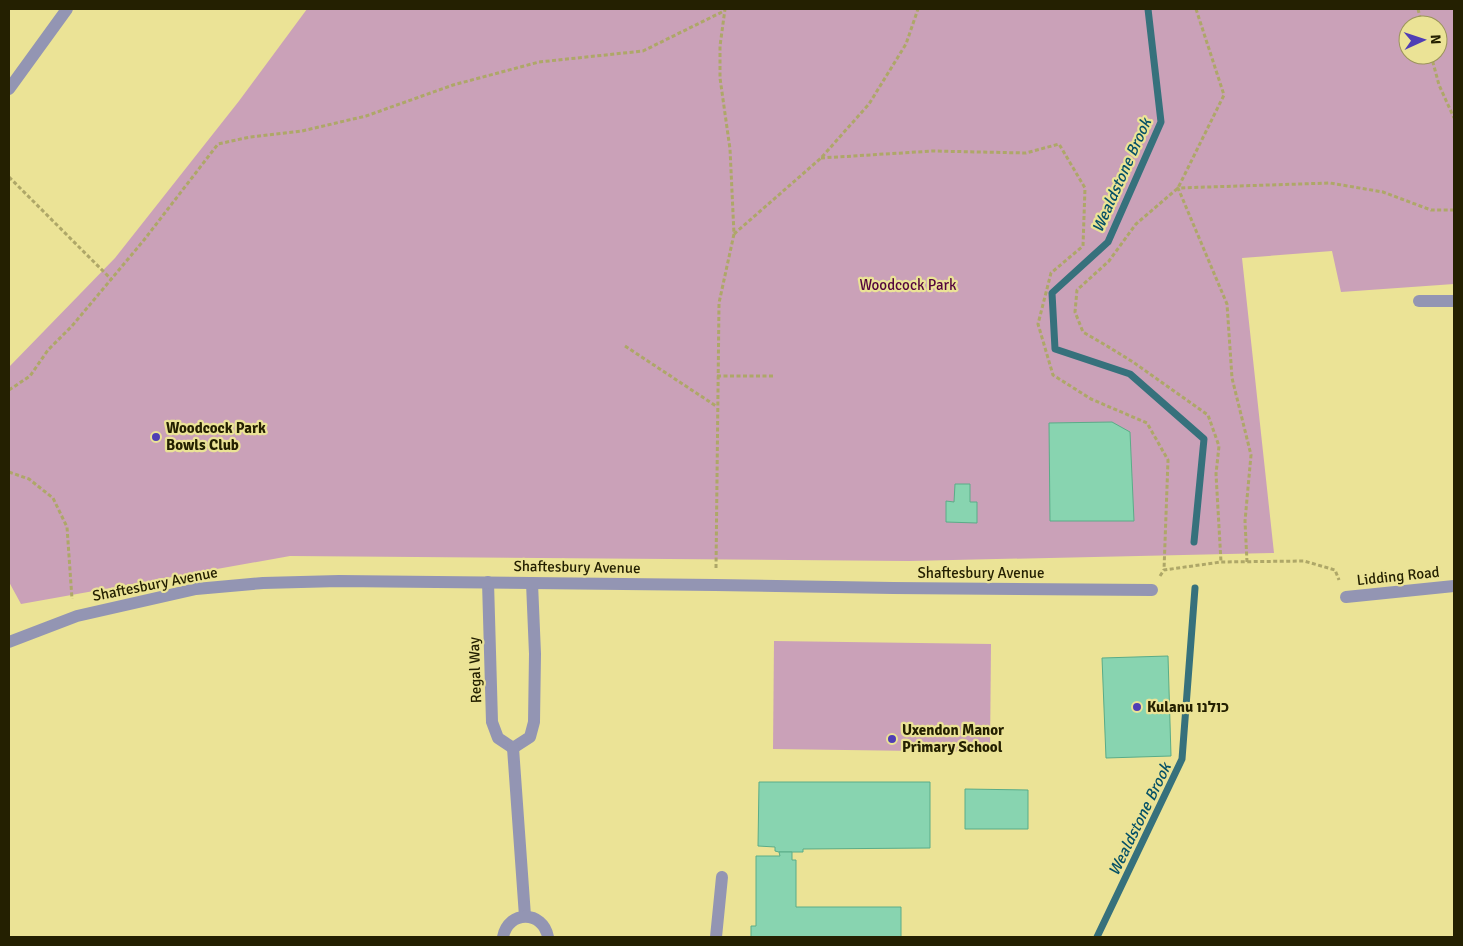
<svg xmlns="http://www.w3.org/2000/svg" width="1463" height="946" font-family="Signika,'Noto Sans Hebrew',sans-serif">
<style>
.green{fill:#caa1b8;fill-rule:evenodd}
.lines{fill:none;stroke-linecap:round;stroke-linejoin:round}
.stream{stroke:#36717c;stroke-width:7}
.building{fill:#88d4b0;stroke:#5aac88}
.path{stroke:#aea768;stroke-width:3;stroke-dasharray:4 2.5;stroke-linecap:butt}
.service{stroke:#9395b3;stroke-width:12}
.minor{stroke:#9395b3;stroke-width:12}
.poi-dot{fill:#4f3eb5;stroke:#ebe396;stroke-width:2}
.labels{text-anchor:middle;stroke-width:4.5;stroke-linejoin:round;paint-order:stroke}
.park-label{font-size:15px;fill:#53053d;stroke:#ebe396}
.poi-label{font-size:15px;font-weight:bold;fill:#242001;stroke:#ebe396;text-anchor:start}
.street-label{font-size:15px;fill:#242001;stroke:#ebe396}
.water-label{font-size:16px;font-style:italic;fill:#065166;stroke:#ebe396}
</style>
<rect width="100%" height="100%" fill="#ebe396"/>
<g class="green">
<path d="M 307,9 L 1454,9 L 1454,284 L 1341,292 L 1332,251 L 1242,258 L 1274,553 L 909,561 L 290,556 L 21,604 L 9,582 L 9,367 L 115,258 L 239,101 ZM 1408,25 L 1438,25 L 1438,55 L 1408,55 Z"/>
<path d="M 774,641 L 991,644 L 990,752 L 773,749 Z"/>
</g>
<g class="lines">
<g class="stream">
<path d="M 1148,9 L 1161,122 L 1108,242 L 1052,293 L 1055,349 L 1130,374 L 1204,439 L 1194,542"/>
<path d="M 1097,937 L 1182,759 L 1195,588"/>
</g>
</g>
<g class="building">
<path d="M 1112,422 L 1130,432 L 1134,521 L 1050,521 L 1049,423 Z"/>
<path d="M 955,484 L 970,484 L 970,502 L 977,502 L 977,523 L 946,522 L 946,501 L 954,502 Z"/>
<path d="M 1168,656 L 1171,756 L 1106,758 L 1102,658 Z"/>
<path d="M 759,782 L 930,782 L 930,848 L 803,849 L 803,852 L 779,852 L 775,851 L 775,847 L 758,846 Z"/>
<path d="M 965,789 L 1028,790 L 1028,829 L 965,829 Z"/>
<path d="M 779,852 L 792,852 L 792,860 L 796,860 L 796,907 L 901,907 L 901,937 L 751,937 L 751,926 L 756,926 L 756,856 L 780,856 Z"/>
</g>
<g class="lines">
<g class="path">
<path d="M 1196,9 L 1224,95 L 1178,188 L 1136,224 L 1109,261 L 1077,290 L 1075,312 L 1083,332 L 1107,346 L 1133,362 L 1208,415 L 1219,446 L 1216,474 L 1221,562"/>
<path d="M 1418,9 L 1422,25"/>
<path d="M 1431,55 L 1439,85 L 1454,118"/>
<path d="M 821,158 L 933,151 L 1026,153 L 1059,144 L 1085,188 L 1083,246 L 1051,273 L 1038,324 L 1053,375 L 1091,399 L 1147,423 L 1168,460 L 1164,570"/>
<path d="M 9,177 L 112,280"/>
<path d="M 734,234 L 821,158 L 869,104 L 906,44 L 918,9"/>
<path d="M 625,346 L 716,406"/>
<path d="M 717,376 L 775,376"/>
<path d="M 9,390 L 30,376 L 48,350 L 72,326 L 144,240 L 218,144 L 250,137 L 302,131 L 366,116 L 453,85 L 539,62 L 643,51 L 724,11"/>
<path d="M 9,472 L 29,479 L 53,498 L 67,527 L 72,599"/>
<path d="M 1247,562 L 1245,521 L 1251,455 L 1232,378 L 1227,304 L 1178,188 L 1330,183 L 1383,192 L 1431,210 L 1454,210"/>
<path d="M 716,568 L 719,303 L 734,234 L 730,149 L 720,78 L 720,46 L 725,9"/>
<path d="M 1160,576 L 1164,570 L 1221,562 L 1304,561 L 1335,570 L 1339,580"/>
</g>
<path class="service" d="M 716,937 L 722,877"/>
<g class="minor">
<path d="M 9,89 L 67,9"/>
<path d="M 1419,301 L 1454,301"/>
<path d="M 488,582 L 492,722 L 498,738 L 513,748 L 530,737 L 534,722 L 535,654 L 532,583"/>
<path d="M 1346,597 L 1454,586"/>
<path d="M 9,642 L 77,616 L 196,589 L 263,583 L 339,581 L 715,585 L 893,588 L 1152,590"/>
<path d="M 513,748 L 525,916"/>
<path d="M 503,937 C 508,910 543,910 548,937"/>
</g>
</g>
<g class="poi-dot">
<circle cx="156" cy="437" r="5"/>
<circle cx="1137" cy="707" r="5"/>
<circle cx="892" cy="739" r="5"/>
</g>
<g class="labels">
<g class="park-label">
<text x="908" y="290">Woodcock Park</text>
</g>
<g class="poi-label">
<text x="166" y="433">Woodcock Park<tspan x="166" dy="17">Bowls Club</tspan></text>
<text x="1147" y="712">Kulanu כולנו</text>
<text x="902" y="735">Uxendon Manor<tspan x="902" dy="17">Primary School</tspan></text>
</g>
<g class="street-label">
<text transform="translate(577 567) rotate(1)" y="5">Shaftesbury Avenue</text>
<text x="981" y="578">Shaftesbury Avenue</text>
<text transform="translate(1398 576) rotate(-6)" y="5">Lidding Road</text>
<text transform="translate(155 584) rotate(-11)" y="5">Shaftesbury Avenue</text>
<text transform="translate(475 670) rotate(-92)" y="5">Regal Way</text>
</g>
<g class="water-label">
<text transform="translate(1121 175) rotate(-66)" y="6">Wealdstone Brook</text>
<text transform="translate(1139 819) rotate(-64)" y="6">Wealdstone Brook</text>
</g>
</g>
<rect width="1463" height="946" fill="none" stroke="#242001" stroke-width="20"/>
<g transform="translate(1423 40) rotate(87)"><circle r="24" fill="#ebe396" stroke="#9b955a"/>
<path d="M0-4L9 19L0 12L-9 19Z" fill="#4f3eb5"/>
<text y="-8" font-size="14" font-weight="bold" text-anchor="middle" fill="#242001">N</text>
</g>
</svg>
